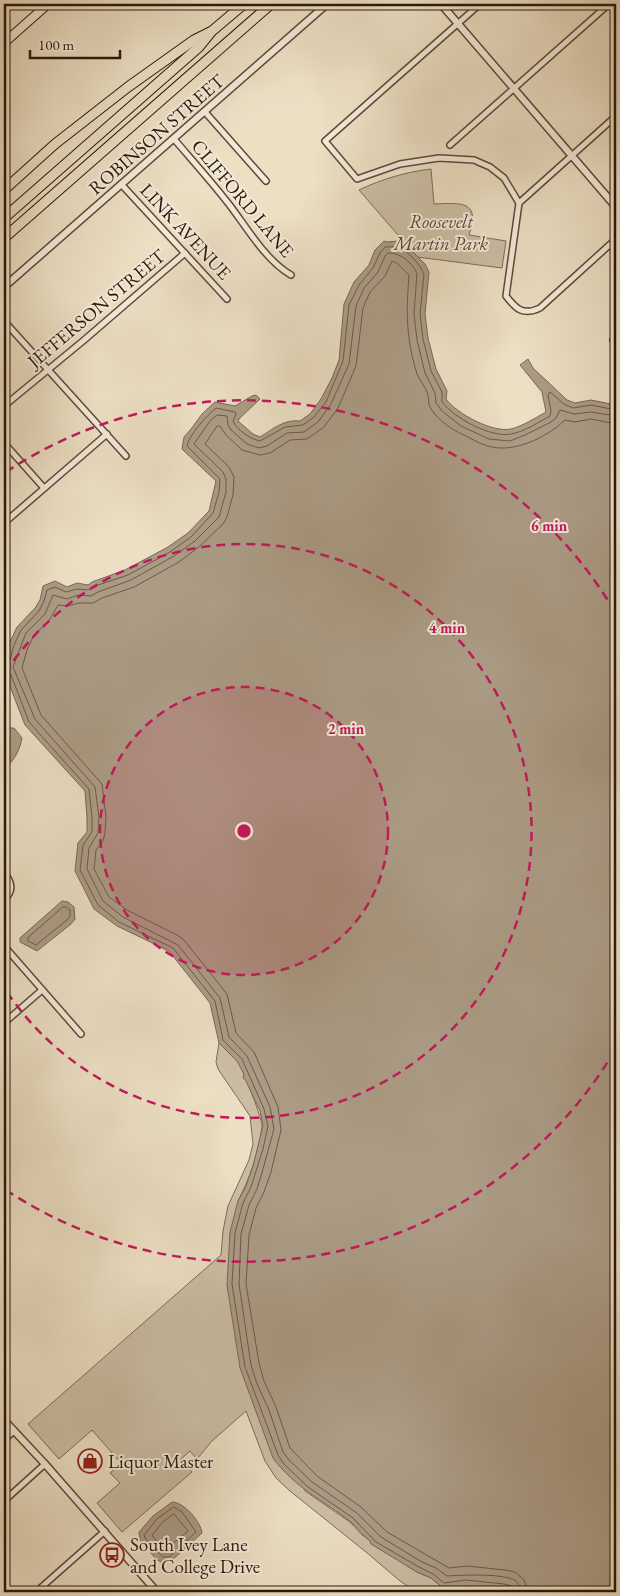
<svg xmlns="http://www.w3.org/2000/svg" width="620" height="1596" font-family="'EB Garamond',serif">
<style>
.green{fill:#cbbda4;stroke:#7c6a57}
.water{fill:#ab9b85;stroke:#786754}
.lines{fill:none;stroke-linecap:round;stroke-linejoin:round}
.shore{stroke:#6c5a48;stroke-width:1}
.minor-casing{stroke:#5c4a38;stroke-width:8}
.tertiary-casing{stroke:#5c4a38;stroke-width:9}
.secondary-casing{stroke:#2c180a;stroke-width:10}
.motorway-casing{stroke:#2c180a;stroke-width:11}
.minor{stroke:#f3ead9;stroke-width:5}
.tertiary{stroke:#f3ead9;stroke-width:6}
.secondary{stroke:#f3ead9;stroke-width:8}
.motorway{stroke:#ecdfc4;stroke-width:9}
.ring{fill:none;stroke:#c2185b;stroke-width:2.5;stroke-dasharray:9 6}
.labels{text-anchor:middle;stroke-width:4;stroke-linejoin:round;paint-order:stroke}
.street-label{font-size:19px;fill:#2c180a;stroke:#f3ead9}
.park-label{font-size:19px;font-style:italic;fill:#5c4a38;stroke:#f3ead9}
.poi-label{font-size:19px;fill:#2c180a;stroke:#f3ead9;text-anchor:start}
.centre{fill:#c2185b;stroke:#f3ead9;stroke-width:2.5}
.ring-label{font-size:15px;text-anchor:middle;font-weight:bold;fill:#c2185b;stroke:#f3ead9;stroke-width:4;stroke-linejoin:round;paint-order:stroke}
</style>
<rect width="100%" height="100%" fill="#ecdfc4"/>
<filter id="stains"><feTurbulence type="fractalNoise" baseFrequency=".004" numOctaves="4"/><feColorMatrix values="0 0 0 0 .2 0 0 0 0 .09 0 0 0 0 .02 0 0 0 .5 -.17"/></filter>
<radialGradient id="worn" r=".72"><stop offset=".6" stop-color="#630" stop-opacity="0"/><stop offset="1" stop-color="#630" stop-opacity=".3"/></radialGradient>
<g class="green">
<path d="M 431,169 L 434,204 C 461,203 481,200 469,235 L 506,241 L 502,268 L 417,257 L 359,190 C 382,179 406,172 431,169 Z"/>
<path d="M 219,1043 C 225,1049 233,1055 238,1062 C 243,1070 263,1120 262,1127 C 258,1153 250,1178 238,1201 L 253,1402 L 259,1414 L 305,1491 L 350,1522 L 362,1535 L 417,1572 L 431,1578 L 443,1588 C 469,1585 493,1586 518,1592 L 422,1592 L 412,1589 L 400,1581 L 366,1552 L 290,1491 L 276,1478 L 265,1461 L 246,1411 L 212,1441 L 197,1459 L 190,1451 L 181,1459 L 192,1472 L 122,1532 L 97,1503 L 120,1483 L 110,1473 L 121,1463 L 92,1430 L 59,1459 L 28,1424 L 221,1255 L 223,1231 L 228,1206 L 249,1160 L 253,1144 L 250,1116 L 218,1069 L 216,1062 Z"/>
</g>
<g class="water">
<path d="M 384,241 L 387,242 L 398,241 L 409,248 L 425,264 L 429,272 L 425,314 L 428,338 L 436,369 L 447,391 L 446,399 C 457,414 493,433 511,429 C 523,426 535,418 546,412 L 542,392 L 520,365 L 528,359 L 533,368 L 567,400 L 575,403 L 591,400 L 616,405 L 616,1592 L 518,1592 C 493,1586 469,1585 443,1588 L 431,1578 L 417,1572 L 371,1544 L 370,1541 C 362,1535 358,1528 351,1522 C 323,1500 295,1488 273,1458 L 240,1368 L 227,1285 L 230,1232 L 238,1201 L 246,1186 L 253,1166 L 263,1126 L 260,1111 L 245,1079 L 243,1078 L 244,1074 L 237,1061 L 219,1043 L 210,1003 L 169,951 L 117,926 L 94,909 L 75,871 L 78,843 L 87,832 L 87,818 L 85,791 L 25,725 L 6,676 L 5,661 L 9,644 L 17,627 L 35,608 L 40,600 L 43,586 L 55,581 L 67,587 L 77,583 L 88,585 L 92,582 L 125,570 L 168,547 L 188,533 L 209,511 L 216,481 L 182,449 L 184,437 L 191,429 L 202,414 L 215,402 L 235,406 L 252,396 L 256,395 L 260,399 L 240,418 L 238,421 L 253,434 L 260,437 C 273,429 284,419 300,421 L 310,414 L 321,399 L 332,378 L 339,360 L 344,304 L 354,282 L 369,265 L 375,250 Z"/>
<path d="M 7,728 L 14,728 L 22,738 C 20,750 14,761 4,769 L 4,730 Z"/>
<path d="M 62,901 L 68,902 L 74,907 L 75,919 L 71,924 L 37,951 L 20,942 L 20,938 Z"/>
<path d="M 172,1502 C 184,1502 201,1522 202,1533 L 171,1561 L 161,1562 L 156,1559 L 140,1540 L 139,1532 L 153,1516 Z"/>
</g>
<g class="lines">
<g class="shore">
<path d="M 4,663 L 10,660 L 14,645 L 21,630 L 39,611 L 44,601 L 47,590 L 55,587 L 66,592 L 77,589 L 88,590 L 95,586 L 128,575 L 170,552 L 191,537 L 213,513 L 219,492 L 220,479 L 187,446 C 189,435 207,415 216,408 L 235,412 L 236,414 L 233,421 C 237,430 250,439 260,441 L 285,427 L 303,425 L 314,417 L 326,402 L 343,361 L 349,305 L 359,285 L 373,268 L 380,253 L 385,247 C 389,247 394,246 398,247 C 408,251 420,264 424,274 L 420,314 L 423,339 L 431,371 L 442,392 L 442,402 C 454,418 491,438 511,434 C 524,432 539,422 550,416 L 551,411 L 548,395 L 550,392 L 564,404 L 573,408 L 591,405 L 616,410"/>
<path d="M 4,672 L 8,672 L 11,675 L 29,722 L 89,789 L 92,817 L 92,832 L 83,845 L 80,870 L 98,905 L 119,922 L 173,948 L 215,1001 L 223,1040 L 242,1059 L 264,1109 L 268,1126 L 263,1149 L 251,1187 L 243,1203 L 235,1233 L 232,1284 L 245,1367 L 278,1455 L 284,1464 L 308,1487 L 353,1518 L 376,1542 L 419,1567 L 433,1574 L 444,1583 L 466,1580 L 504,1584 L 512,1586 L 514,1592"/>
<path d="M 63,907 L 66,907 L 70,910 L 70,916 L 67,920 L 36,945 L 28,941 L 28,938 Z"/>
<path d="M 174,1507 L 182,1512 L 196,1532 L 169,1557 L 163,1557 L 145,1538 L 144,1535 L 157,1519 Z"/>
<path d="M 174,1514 L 188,1531 L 164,1551 L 152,1535 L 162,1523 Z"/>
<path d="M 520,1592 C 520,1588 519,1584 516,1581 C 505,1573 461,1575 447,1576 L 436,1568 L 422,1562 L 381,1537 L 357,1513 L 312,1482 L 289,1460 L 283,1452 L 269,1410 L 257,1384 L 251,1365 L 239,1284 L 241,1234 L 249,1205 L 257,1189 L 263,1169 L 274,1129 L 270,1107 L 247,1056 L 229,1037 L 220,998 L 178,945 L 123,917 L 103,901 L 87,869 L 89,848 L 98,833 L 99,817 L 95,787 L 35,719 L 13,667 L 26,633 L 45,614 L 53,595 L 67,599 L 78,595 L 91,596 L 98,592 L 131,580 L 174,556 L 195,541 L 219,517 L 226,492 L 226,479 L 223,472 L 194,444 L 210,421 L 217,415 L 227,416 L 228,425 L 231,430 L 247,444 L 259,448 L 267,446 L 287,433 L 304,432 L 318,422 L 331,404 L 349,364 L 356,306 L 364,288 L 378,272 L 385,256 L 388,253 C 400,252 412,263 417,273 L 414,314 L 417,340 L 425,373 L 435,393 L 436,403 L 442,411 L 461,426 L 489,439 L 510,441 L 525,435 L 551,422 L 556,418 L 560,410 L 574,414 L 591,412 L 616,416"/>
<path d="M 528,1592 L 524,1580 L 515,1572 L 505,1570 L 467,1566 L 449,1568 L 387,1532 L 361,1507 L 317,1476 L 290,1448 L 276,1407 L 264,1381 L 259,1363 L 246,1284 L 249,1235 L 256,1208 L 264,1192 L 271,1172 L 281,1130 L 278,1107 L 254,1052 L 236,1033 L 227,994 L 184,940 L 177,935 L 127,910 L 109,897 L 94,869 L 96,850 L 103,841 L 105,833 L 106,816 L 102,784 L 41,715 L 22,668 L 27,650 L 33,637 L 50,619 L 58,605 L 68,606 L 79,603 L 93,603 L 102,598 L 134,587 L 179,562 L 200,546 L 223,524 L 227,517 L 233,495 L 234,477 L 229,467 L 205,444 L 217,426 L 220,426 L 226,435 L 242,450 L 260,455 L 270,453 L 290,440 L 307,439 L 324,427 L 338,408 L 356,366 L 363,308 L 370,292 L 385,276 L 392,261 L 397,263 L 409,275 C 406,313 406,338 417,374 C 420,381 426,387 428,395 C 429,400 428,404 431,409 C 438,420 452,430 464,435 C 472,439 480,444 488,446 C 514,454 547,437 565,420 L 575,422 L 591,419 L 616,424"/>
</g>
<g class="minor-casing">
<g id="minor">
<path d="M 480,4 L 325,141 L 357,179 L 400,164 L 439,158 L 474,160 L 490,167 L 504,178 L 519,203 L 506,296 C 516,309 523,316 540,308 L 616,239"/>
<path d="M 205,112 L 266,181"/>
<path d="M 174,139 C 192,160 211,181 228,203 C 246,226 265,260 291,275"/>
<path d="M 450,145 L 609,4"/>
<path d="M 121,184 L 227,299"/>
<path d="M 519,203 L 616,116"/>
<path d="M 4,321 L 126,456"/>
<path d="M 613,340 L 616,338"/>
<path d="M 4,406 L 83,341 L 185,253"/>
<path d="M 4,443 L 44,488"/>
<path d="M 4,523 L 107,434"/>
<path d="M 4,873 C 12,882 14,891 4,900"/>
<path d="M 4,946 L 81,1034"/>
<path d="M 4,1023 L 42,990"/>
<path d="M 4,1440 L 14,1431"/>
<path d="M 4,1501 L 45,1464"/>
<path d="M 36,1592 L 105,1531"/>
</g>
</g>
<g class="tertiary-casing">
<g id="tertiary">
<path d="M 441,4 L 616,207"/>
<path d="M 4,287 L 327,4"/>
<path d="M 4,1420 L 45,1464 L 157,1592"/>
</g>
</g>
<g class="secondary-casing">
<path id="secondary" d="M 4,43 L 48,4"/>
</g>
<g class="motorway-casing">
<g id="motorway">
<path d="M 4,190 L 55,144 L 128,87 L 194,40 L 210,32"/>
<path d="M 4,218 L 199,47 L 212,31 L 244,4"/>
<path d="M 4,238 L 271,4"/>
</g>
</g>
<use href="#minor" class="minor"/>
<use href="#tertiary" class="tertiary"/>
<use href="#secondary" class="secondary"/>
<use href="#motorway" class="motorway"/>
</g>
<circle cx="244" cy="831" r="144" fill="#c2185b" fill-opacity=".12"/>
<g class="ring">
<circle cx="244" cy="831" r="144"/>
<path d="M5 673A287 287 0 1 1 5 989"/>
<path d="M615 1050A431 431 0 0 1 6 1190M6 472A431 431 0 0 1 615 612"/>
</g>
<defs>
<g id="shop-ring" transform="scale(1.25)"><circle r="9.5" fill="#f3ead9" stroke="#8f2418" stroke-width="1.5"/><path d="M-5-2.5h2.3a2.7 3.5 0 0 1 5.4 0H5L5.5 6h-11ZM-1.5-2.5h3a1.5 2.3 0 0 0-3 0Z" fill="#8f2418"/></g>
<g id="bus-ring" transform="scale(1.25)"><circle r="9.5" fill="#f3ead9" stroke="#8f2418" stroke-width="1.5"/><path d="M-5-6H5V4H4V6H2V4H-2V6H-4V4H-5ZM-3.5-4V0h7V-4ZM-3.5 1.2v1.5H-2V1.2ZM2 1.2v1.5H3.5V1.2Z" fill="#8f2418"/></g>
</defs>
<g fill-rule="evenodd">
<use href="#shop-ring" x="90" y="1461"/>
<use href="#bus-ring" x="112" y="1555"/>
</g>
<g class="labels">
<g class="street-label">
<text transform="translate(156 134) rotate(-41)" y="7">ROBINSON STREET</text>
<text transform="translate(243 198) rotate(50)" y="7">CLIFFORD LANE</text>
<text transform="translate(186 231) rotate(47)" y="7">LINK AVENUE</text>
<text transform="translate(96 308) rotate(-40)" y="7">JEFFERSON STREET</text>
</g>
<g class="park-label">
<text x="441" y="228">Roosevelt<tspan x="441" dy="22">Martin Park</tspan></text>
</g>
<g class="poi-label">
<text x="108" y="1468">Liquor Master</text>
<text x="130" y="1551">South Ivey Lane<tspan x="130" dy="22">and College Drive</tspan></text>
</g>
</g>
<circle cx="244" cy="831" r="8" class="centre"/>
<g class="ring-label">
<text x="549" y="531">6 min</text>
<text x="447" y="633">4 min</text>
<text x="346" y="734">2 min</text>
</g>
<rect width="620" height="1596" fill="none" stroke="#ecdfc4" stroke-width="20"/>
<rect x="5" y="5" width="610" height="1586" fill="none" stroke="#2c180a" stroke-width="2.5"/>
<rect x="10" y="10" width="600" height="1576" fill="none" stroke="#2c180a"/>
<path d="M30 50v8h90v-8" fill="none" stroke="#2c180a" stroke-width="2.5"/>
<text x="38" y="50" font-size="15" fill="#2c180a" stroke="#f3ead9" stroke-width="4" paint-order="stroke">100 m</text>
<rect width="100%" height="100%" filter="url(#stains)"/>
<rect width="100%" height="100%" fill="url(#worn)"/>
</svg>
